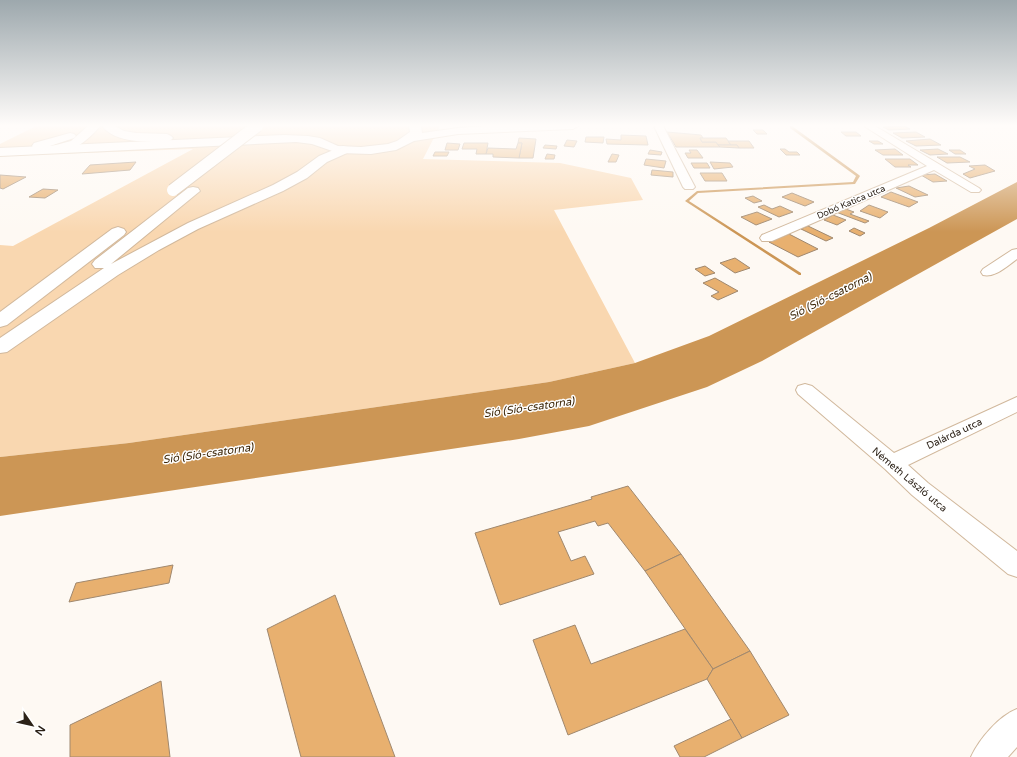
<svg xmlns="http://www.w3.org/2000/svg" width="1017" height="757" font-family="'Varela Round',sans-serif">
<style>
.green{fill:#f9d7b0}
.water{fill:#cc9655}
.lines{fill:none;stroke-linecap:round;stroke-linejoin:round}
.stream{fill:#cc9655;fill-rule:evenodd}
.building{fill:#e8b06f;stroke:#a0886e}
.minor-casing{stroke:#d1b89c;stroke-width:2}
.primary-casing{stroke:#d1b89c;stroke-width:2}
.motorway-casing{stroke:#d1b89c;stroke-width:2}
.minor{fill:#fff;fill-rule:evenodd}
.primary{fill:#fff;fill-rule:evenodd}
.motorway{fill:#fff;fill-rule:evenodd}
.motorway-bridge-casing{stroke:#d1b89c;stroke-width:14;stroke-linecap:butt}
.motorway-bridge{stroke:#fff;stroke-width:12}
.labels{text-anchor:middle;stroke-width:3;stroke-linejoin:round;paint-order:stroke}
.far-street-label{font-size:9px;fill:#2c2218;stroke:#fff}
.street-label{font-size:10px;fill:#2c2218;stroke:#fff}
.water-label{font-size:11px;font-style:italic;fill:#3d2709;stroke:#fff}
</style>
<rect width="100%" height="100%" fill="#fef9f3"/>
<path class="green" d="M 36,126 L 440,126 L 423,159 L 560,163 L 631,178 L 643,200 L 554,210 L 635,363 L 549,382 L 129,443 L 0,457 L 0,245 L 13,246 L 193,149 L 0,156 L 0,144 Z"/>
<path class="water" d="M 1017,182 L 1017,219 L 762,361 L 707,387 L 589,426 L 519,439 L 0,516 L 0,457 L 129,443 L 549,382 L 635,363 L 709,336 L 929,228 Z"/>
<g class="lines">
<path class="stream" d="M 790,126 L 792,126 L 859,175 L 860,176 L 855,184 L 698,193 L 689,201 L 801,273 L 801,275 L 799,275 L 685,201 L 697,191 L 853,182 L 856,176 L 790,128 Z"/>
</g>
<g class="building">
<path d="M 904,126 L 910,129 L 889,130 L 883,127 Z"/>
<path d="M 753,130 L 763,130 L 767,134 L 757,134 Z"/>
<path d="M 667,132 L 701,135 L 703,138 L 700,138 L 702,142 L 716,142 L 720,147 L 676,147 Z"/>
<path d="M 841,132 L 856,132 L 861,136 L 846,136 Z"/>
<path d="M 916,132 L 925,137 L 902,138 L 893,133 Z"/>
<path d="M 621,135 L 646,136 L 648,145 L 607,144 L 606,139 L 621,140 Z"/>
<path d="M 586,137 L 604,137 L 603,143 L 585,142 Z"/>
<path d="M 519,138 L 536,139 L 533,158 L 519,158 L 522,143 L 518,143 Z"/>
<path d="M 700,138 L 726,138 L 731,145 L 718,145 L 716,142 L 702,142 Z"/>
<path d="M 930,139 L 941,145 L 916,146 L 906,141 Z"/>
<path d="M 567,140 L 577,141 L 574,147 L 564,146 Z"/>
<path d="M 728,141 L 749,141 L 754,148 L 739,148 L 737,145 L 731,145 Z"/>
<path d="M 869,141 L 878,141 L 883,144 L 874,144 Z"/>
<path d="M 447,143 L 460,144 L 458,150 L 445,150 Z"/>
<path d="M 464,143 L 488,143 L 486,154 L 476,154 L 477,149 L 462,149 Z"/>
<path d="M 518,143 L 522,143 L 519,158 L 493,157 L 493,154 L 486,154 L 488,148 L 516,149 Z"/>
<path d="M 545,145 L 557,146 L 556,149 L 543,148 Z"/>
<path d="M 718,145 L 737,145 L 739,148 L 720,147 Z"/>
<path d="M 780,149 L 785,149 L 789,152 L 797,152 L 800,155 L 786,155 Z"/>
<path d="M 895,149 L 903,155 L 883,155 L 875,150 Z"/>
<path d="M 938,149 L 948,154 L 930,155 L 920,150 Z"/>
<path d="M 650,150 L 662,152 L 661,155 L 648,154 Z"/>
<path d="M 689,150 L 697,150 L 703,158 L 688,158 L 685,153 L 691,153 Z"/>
<path d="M 949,150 L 960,150 L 966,154 L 955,154 Z"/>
<path d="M 435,152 L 449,152 L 447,156 L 433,156 Z"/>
<path d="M 547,154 L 555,155 L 554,159 L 545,159 Z"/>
<path d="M 612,154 L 619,155 L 616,162 L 608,162 Z"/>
<path d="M 937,157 L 960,157 L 970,162 L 947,163 Z"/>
<path d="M 646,159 L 666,161 L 664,168 L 644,165 Z"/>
<path d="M 885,159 L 910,159 L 918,165 L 908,165 L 911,167 L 895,167 Z"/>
<path d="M 136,162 L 130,170 L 82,174 L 90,165 Z"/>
<path d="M 710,162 L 730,163 L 733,167 L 714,169 Z"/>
<path d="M 691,163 L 707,163 L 710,168 L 694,168 Z"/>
<path d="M 985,165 L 995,171 L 970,178 L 963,174 L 975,169 L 969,166 Z"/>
<path d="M 652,170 L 673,172 L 673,177 L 651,175 Z"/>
<path d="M 700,173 L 722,173 L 727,181 L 705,181 Z"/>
<path d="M 935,174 L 947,181 L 933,182 L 921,175 Z"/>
<path d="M 0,175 L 26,177 L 3,189 L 0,188 Z"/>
<path d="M 909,186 L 928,195 L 915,197 L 896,188 Z"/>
<path d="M 43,189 L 58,190 L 45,198 L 29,197 Z"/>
<path d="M 891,192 L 918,202 L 909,207 L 881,197 Z"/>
<path d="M 792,193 L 814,202 L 805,206 L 782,197 Z"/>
<path d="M 753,196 L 762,201 L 754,203 L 745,198 Z"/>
<path d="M 764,205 L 772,209 L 780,206 L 793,212 L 779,217 L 758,207 Z"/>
<path d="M 869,205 L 888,212 L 880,218 L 860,211 Z"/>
<path d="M 843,208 L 854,212 L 850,214 L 869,221 L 865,223 L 836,212 Z"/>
<path d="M 757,212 L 772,219 L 756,225 L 741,217 Z"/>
<path d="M 833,215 L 846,220 L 837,225 L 824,220 Z"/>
<path d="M 808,226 L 833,238 L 826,241 L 801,229 Z"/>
<path d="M 854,228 L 865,233 L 860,236 L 849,231 Z"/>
<path d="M 789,234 L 818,249 L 798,257 L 769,242 Z"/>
<path d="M 735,258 L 750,268 L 735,273 L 720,263 Z"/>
<path d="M 705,266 L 715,273 L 705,276 L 695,269 Z"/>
<path d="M 715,278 L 738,291 L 718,300 L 711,296 L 719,292 L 703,283 Z"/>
<path d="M 628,486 L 681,554 L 645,571 L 608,523 L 598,526 L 595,521 L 558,532 L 571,561 L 585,556 L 594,574 L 500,605 L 475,533 L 592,499 L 591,497 Z"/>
<path d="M 681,554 L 750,651 L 713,669 L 645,571 Z"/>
<path d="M 173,565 L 169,583 L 69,602 L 76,583 Z"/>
<path d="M 335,595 L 395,757 L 301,757 L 267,629 Z"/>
<path d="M 575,625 L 591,664 L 685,629 L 713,669 L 707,679 L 568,735 L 533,640 Z"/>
<path d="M 750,651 L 789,715 L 742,738 L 707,679 L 713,669 Z"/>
<path d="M 161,681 L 170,757 L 70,757 L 70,725 Z"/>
<path d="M 731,719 L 742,738 L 704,757 L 680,757 L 674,746 Z"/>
</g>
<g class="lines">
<g class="minor-casing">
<g id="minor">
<path d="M 654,126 L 663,126 L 695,187 L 693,189 L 685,189 L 683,187 Z"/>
<path d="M 864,126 L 875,126 L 979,188 L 981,190 L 979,192 L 971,192 L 934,170 L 772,241 L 762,241 L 760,238 L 762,235 L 927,166 Z"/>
<path d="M 1017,249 L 1017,259 C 1007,266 995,278 983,275 L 981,272 L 983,269 L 1012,250 Z"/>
<path d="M 805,384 L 812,386 L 894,453 L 1017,397 L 1017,412 L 908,465 L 928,483 L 1017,551 L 1017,577 L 1008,574 L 912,495 L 885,469 L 798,394 L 796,390 L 798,386 Z"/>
<path d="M 1017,709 L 1017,747 L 1008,757 L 971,757 C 979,739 999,716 1017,709 Z"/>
</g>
</g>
<g class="primary-casing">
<path id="primary" d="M 409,126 L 421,126 L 422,133 L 458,128 L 485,126 L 578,126 L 573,129 L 458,134 L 414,141 L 396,150 L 371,154 L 338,153 L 312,144 L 296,142 L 0,156 L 0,148 L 284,135 L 308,136 L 320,138 L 338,146 L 361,147 L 388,144 L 397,141 L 410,132 Z"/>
</g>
<g class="motorway-casing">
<g id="motorway">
<path d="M 88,126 L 100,126 C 90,139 69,156 52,152 L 50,149 L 52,146 L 71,141 Z"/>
<path d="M 102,126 L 115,126 L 124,131 L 136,133 L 167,134 L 171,136 L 173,138 L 171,140 L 167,142 C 147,141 116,144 102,126 Z"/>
<path d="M 70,133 L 74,134 L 76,136 L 74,138 L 38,150 L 34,149 L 32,146 L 34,143 Z"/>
<path d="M 343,146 L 347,147 L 349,150 L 347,153 L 327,162 L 307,178 L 283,191 L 198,229 L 159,250 L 118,275 L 7,352 L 0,353 L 0,338 L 104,268 L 95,268 L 92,264 L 95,260 L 188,188 L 193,187 L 198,188 L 200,191 L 111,264 L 188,223 L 273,185 L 297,172 L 319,156 Z"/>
<path d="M 118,227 L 124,229 L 126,232 L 124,235 L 7,325 L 0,327 L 0,312 L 112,229 Z"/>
</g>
</g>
<use href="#minor" class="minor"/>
<use href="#primary" class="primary"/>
<use href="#motorway" class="motorway"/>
<g class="motorway-bridge-casing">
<path id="motorway-bridge" d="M 173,190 L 257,126"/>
</g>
<use href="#motorway-bridge" class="motorway-bridge"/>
</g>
<linearGradient id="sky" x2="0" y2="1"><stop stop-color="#9da8ad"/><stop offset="0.54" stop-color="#fffcfa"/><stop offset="1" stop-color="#fffcfa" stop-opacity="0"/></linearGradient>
<rect width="1017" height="232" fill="url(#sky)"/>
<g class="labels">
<g class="far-street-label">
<text transform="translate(851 202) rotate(-23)" y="3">Dobó Katica utca</text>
</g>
<g class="street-label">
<text transform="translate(954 433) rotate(-25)" y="4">Dalárda utca</text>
<text transform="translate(910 479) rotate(40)" y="4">Németh László utca</text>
</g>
<g class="water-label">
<text transform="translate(830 296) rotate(-27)" y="4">Sió (Sió-csatorna)</text>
<text transform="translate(529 407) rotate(-8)" y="4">Sió (Sió-csatorna)</text>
<text transform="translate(208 453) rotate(-8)" y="4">Sió (Sió-csatorna)</text>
</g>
</g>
<g transform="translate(32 725) rotate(124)" stroke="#ffffff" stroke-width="3" paint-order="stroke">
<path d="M0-3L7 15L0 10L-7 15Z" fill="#2c2218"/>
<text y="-6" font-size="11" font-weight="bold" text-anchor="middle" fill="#2c2218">N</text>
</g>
</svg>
